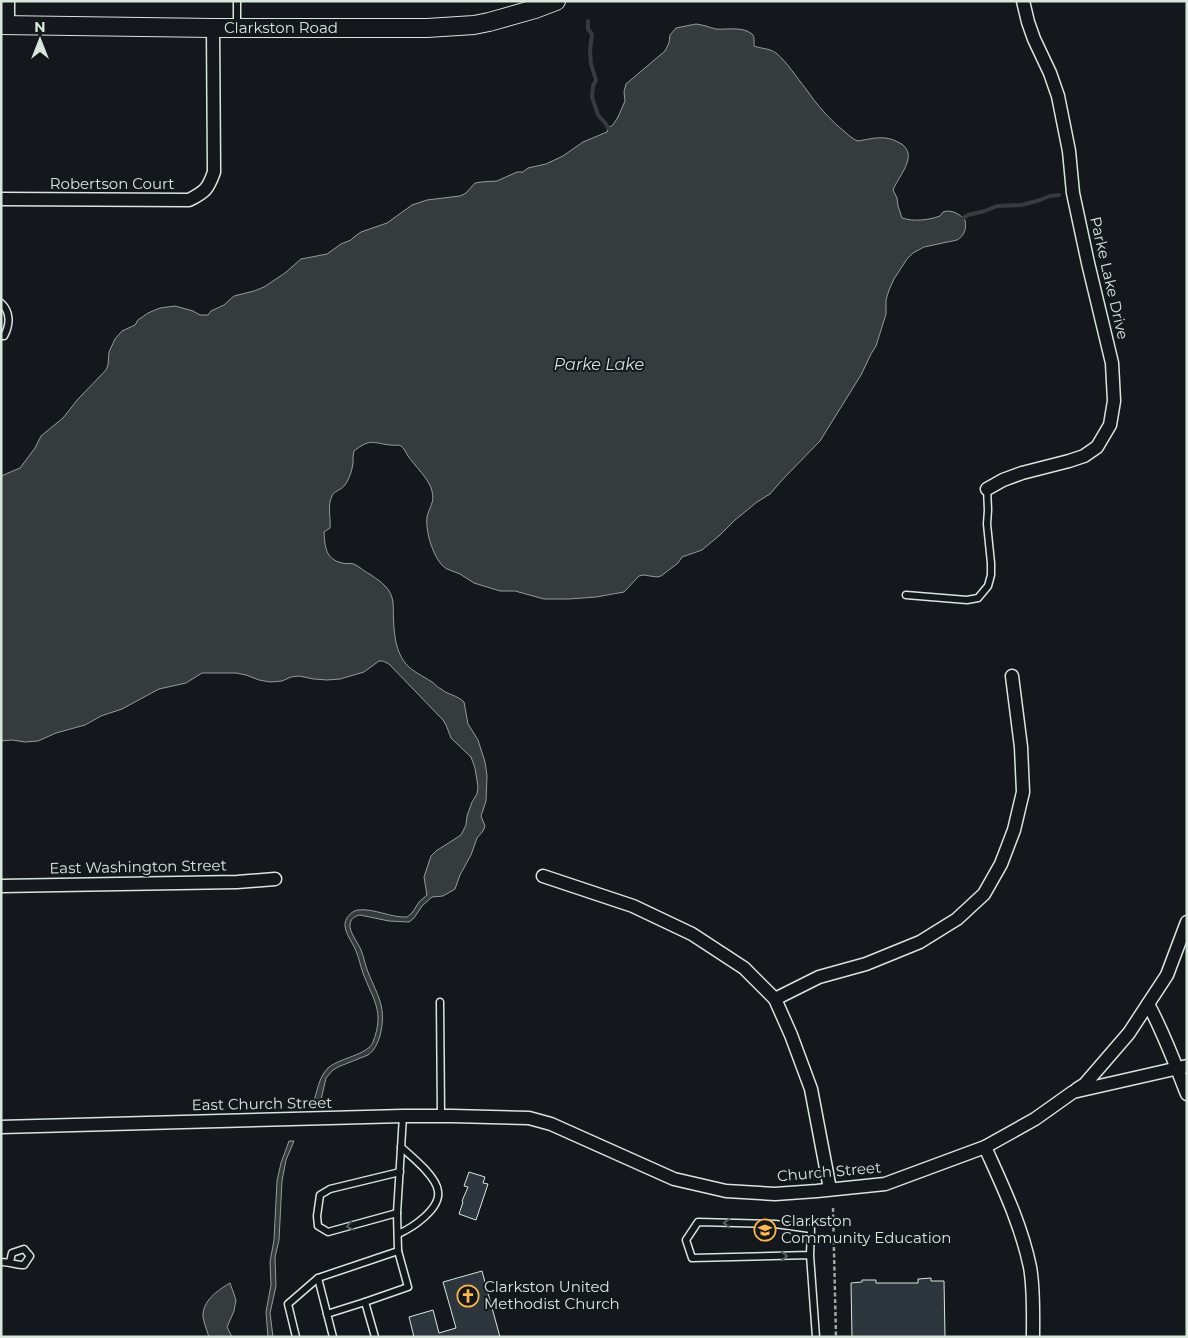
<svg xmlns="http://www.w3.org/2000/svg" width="1188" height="1338" font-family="Montserrat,sans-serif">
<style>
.water{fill:#363b3e;stroke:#939e99}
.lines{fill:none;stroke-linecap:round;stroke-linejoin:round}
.stream{stroke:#363b3e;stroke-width:4}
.building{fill:#2c363c;stroke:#d8e6dc}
.lane-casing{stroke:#d8e6dc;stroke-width:9}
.street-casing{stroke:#d8e6dc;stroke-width:15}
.secondary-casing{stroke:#d8e6dc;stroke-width:20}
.path{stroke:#9da8a2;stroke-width:2.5;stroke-dasharray:4 2.5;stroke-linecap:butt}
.lane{stroke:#14181c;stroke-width:6}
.street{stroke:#14181c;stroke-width:12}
.secondary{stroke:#14181c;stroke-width:18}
.oneway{stroke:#59605f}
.labels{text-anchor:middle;stroke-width:4;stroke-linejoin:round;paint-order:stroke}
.street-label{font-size:15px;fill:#d8e6dc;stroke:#14181c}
.poi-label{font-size:15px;fill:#d8e6dc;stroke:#14181c;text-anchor:start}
.water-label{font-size:16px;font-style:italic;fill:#d8e6dc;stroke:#14181c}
</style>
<rect width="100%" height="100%" fill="#14181c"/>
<g class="water">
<path d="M 696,24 C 704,25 708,27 716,29 C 727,30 742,26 752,34 C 755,37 754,42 754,46 C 762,49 769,48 776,53 C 788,63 796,77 806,89 C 817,105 830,120 845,132 C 850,136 852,139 858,141 C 876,138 886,134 903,145 C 907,149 909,153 908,159 C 906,170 897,180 893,190 L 897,198 L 898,206 L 902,218 C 914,222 929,220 940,216 L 943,212 C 951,209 960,214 965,220 C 967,229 964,236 957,240 L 924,247 L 913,253 L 907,259 L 894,279 L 889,290 L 886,300 L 886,314 L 876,346 L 871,354 L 861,375 L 820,441 L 783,479 L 770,494 L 757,502 L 735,520 L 720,535 L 702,550 L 682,557 L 678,563 L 661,576 L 657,577 L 643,575 L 639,576 L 624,592 L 596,597 L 569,599 L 544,599 L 515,591 L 500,591 L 474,583 L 460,574 L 447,569 C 434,562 425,531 427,517 C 429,507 435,503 432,491 C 430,480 414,465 408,456 C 406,453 404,448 401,446 C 398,444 393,446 390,445 C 372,443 371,438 354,451 C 353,455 353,458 353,463 C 352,471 349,480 344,486 C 341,490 334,491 332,496 C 327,506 331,517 330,528 L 324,532 C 325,546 325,559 342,563 C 346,564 350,563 354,564 C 360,567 365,572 371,575 C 381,582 391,588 393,602 C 394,622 392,647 406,664 C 413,672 423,676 432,682 C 435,684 437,687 441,689 C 448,695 457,695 464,702 L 468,724 L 478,740 L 485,762 L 487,776 L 486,801 L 481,816 L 485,826 L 483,831 L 477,838 L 471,855 L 460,875 L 455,889 L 443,896 L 432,897 L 422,906 L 414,918 L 409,922 L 389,921 L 360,915 C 355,916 350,919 350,925 C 349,931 358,943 361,950 C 364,957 365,965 368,972 C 378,997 387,1007 380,1036 C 377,1044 375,1050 368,1055 L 338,1067 L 333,1070 L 326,1078 L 321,1100 L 318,1104 L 313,1103 C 318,1091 318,1078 328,1068 C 339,1058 368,1055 373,1042 C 385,1011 373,1000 363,973 C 360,965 359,958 356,951 C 353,943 346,935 345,926 C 344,919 351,911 358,910 C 374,908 391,918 407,917 L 412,913 L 419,902 L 427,895 L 424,877 L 431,856 L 436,851 L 461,835 L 466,825 L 467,816 L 472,802 L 477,794 L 478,787 L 475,768 L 471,757 L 451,738 L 446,725 L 443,720 L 389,664 L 383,661 L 379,661 L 364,672 L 340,679 L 327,680 L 314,679 L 299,676 L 291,677 L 282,681 L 270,682 L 259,680 L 246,675 L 236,673 L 202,673 L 186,683 L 159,689 L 122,709 L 101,716 L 85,725 L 56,733 L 38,741 L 25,742 L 12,740 L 1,741 L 1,476 L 20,468 L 35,448 L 41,436 L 63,418 L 78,399 L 106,370 L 108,365 L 109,352 L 115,339 L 122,331 L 135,325 L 138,320 L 148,313 L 160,308 L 175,306 L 193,311 L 200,315 L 208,315 L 211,311 L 224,305 L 234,296 L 254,291 L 264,287 L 285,273 L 301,259 L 327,254 L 341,244 L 351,240 L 354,237 L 361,232 L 387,223 L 412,205 L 427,200 L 460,196 L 466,193 L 475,183 L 481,182 L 497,181 L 517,172 L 523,172 L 528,168 L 546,164 L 563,156 L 583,142 L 607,132 L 608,128 L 613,125 L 618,117 L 625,101 L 624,92 L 626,84 L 665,51 L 669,43 L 670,35 L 676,28 Z"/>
<path d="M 289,1141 L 294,1141 L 286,1160 L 282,1181 L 279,1240 L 275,1257 L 276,1286 L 270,1313 L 273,1337 L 268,1337 L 266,1312 L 271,1285 L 270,1262 L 274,1240 L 277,1181 L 281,1163 Z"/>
<path d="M 230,1283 L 236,1300 L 234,1311 L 227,1327 L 232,1337 L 209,1337 C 207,1331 204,1323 203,1317 C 202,1301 218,1290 230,1283 Z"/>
</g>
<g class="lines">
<g class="stream">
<path d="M 588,21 L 588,29 L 592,34 L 590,50 L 591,64 L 596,80 L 593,86 L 592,97 L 598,115 L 606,124 L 608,128"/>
<path d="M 963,218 L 968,215 L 985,211 L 997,206 L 1021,205 L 1037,201 L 1050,196 L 1059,195"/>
</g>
</g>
<g class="building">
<path d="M 469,1172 L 485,1177 L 483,1183 L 488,1184 L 476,1220 L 459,1214 L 463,1202 L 462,1201 L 468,1187 L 464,1186 Z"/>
<path d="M 482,1271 L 500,1337 L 414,1337 L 409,1317 L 433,1310 L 439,1333 L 456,1328 L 443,1282 Z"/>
<path d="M 931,1278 L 931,1281 L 944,1281 L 945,1337 L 852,1337 L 851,1283 L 862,1282 L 862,1280 L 876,1280 L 876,1283 L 918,1283 L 918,1279 Z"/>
</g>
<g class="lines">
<g class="lane-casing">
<g id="lane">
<path d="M 237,27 L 237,1"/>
<path d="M 1,303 C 11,312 10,325 4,336 L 1,336"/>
<path d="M 906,595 L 967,600 L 978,598 L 988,586 L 991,575 L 991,563 L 987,524 L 988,510 L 987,489"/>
<path d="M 440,1002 L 441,1116"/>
<path d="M 397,1213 L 328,1232 L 318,1226 L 317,1216 L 320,1195 L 330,1189 L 400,1172"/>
<path d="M 398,1234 C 412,1228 441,1209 438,1191 C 436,1176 412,1157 401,1147"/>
<path d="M 810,1255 L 692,1258 L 686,1240 L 698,1222 L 775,1224 L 811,1229 L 810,1255 L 816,1337"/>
<path d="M 1,1262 C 10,1262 16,1265 24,1265 L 30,1256 L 24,1249 L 12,1253 L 10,1262"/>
<path d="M 318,1278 L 333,1337"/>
<path d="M 327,1314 L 365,1302"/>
<path d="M 296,1337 L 288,1304 L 318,1278 L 398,1251 L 397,1213 L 403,1116"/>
<path d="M 375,1337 L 365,1302 L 408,1287 L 398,1251"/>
</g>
</g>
<g class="street-casing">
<g id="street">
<path d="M 8,1 L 8,25"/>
<path d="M 1,199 L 189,200 C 205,192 208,189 214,172 L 213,28"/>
<path d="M 987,489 L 1003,480 L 1022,473 L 1069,461 L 1084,456 L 1097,447 L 1110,425 L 1114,401 L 1112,363 L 1088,263 L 1073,193 L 1069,151 L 1058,96 L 1050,73 L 1034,39 L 1028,22 L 1023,1"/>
<path d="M 543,876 L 633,906 L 692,934 L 744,968 L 775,999 L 819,977 L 866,964 L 920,942 L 957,919 L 984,894 L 1001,864 L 1014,830 L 1023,792 L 1021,747 L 1012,676"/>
<path d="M 1,886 L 237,882 L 275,879"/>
<path d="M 775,999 L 791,1035 L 811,1089 L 830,1189"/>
<path d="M 1148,1004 C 1164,1033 1175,1064 1187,1094"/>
<path d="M 1077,1089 L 1085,1084 L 1129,1033 L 1167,975 L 1187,922"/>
<path d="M 1,1127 L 403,1116 L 452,1116 L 529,1118 L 551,1124 L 674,1179 L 726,1191 L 775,1194 L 817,1191 L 885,1184 L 985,1147 L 1035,1119 L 1073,1092 L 1187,1066"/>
<path d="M 985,1147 C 1003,1187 1021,1224 1030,1267 C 1034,1289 1033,1314 1033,1337"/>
</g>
</g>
<g class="secondary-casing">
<g id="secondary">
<path id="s1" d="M 1,25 L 213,28 L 427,28 L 474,25 L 489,22 L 535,9 L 556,1"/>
</g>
</g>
<path class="path" d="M 833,1208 L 836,1337"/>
<use href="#lane" class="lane"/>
<use href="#street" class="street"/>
<use href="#secondary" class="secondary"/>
</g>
<defs><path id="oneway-chevron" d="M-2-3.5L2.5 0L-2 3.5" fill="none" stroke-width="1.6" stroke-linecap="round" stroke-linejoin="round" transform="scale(1.25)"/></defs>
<g class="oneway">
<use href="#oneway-chevron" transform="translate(727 1223) rotate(-178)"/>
<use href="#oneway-chevron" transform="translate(350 1226) rotate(165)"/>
<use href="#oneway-chevron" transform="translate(784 1256) rotate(-1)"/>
</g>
<defs>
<g id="school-ring" transform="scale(1.125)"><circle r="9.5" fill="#14181c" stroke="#ffb74d" stroke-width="1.5"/><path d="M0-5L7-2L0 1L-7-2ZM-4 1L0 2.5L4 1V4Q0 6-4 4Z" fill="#ffb74d"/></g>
<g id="church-ring" transform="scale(1.125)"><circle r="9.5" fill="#14181c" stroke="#ffb74d" stroke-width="1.5"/><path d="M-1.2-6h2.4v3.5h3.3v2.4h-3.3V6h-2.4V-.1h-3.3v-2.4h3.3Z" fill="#ffb74d"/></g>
</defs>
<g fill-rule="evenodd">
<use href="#school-ring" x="765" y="1230"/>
<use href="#church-ring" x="468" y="1296"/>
</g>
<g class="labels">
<g class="street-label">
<text dy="5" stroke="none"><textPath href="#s1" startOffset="280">Clarkston Road</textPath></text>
<text x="112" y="189">Robertson Court</text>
<text transform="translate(1109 278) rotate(77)" y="5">Parke Lake Drive</text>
<text transform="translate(138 867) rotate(-1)" y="5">East Washington Street</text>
<text transform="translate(262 1104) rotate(-1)" y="5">East Church Street</text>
<text transform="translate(829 1172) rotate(-5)" y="5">Church Street</text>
</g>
<g class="poi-label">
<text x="781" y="1226">Clarkston<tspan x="781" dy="17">Community Education</tspan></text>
<text x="484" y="1292">Clarkston United<tspan x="484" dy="17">Methodist Church</tspan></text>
</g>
<g class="water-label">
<text x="599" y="370">Parke Lake</text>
</g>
</g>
<rect width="1188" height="1338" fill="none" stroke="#d8e6dc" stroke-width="5"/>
<g transform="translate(40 40)" stroke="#14181c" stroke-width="4" paint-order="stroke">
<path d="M0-4L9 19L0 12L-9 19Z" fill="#d8e6dc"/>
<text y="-8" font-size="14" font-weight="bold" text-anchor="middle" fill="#d8e6dc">N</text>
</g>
</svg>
